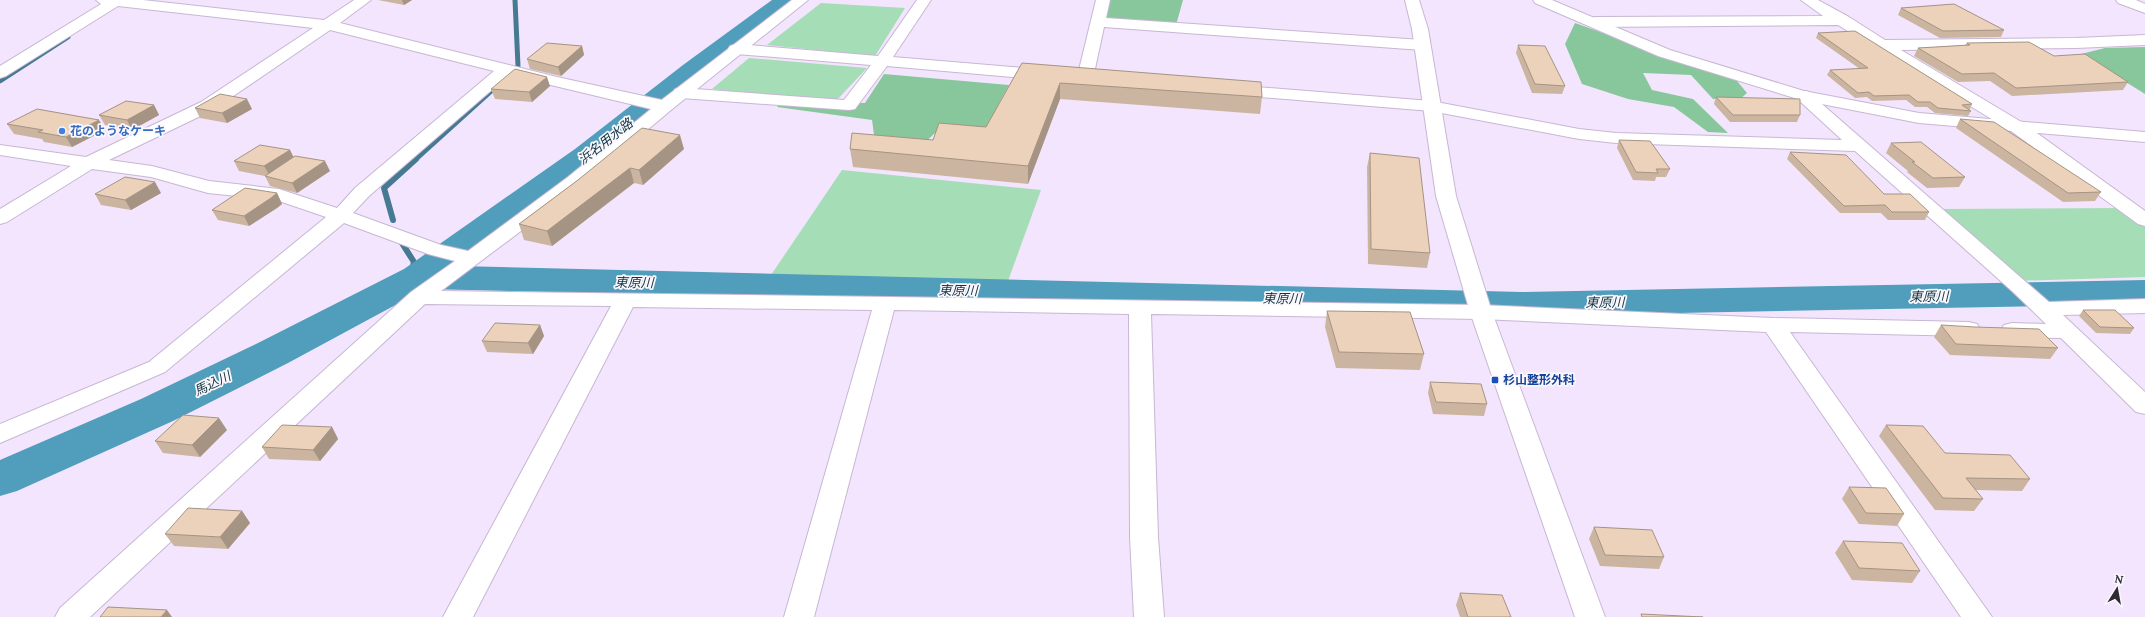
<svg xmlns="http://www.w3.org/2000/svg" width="2145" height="617" font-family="Lora,'Noto Sans JP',serif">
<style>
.green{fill:#a5ddb6}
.forest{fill:#88c79c}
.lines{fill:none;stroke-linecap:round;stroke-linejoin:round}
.stream-far1{stroke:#467a93;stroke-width:5}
.stream{stroke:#467a93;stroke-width:6}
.river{fill:#509dbc;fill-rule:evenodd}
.street-casing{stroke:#c7b7d3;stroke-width:2}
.secondary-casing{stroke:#c7b7d3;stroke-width:2}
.street{fill:#fff;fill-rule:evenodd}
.secondary{fill:#fff;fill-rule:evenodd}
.wall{fill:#cbb5a1}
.shaded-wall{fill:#a59383}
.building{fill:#ecd2bb;stroke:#a59383}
.shop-dot{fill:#3f7fe0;stroke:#faf7fd;stroke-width:1.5}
.transit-dot{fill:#1a4fb4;stroke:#faf7fd;stroke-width:1.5}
.labels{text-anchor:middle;stroke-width:3.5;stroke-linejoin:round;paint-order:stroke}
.shop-label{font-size:12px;font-weight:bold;fill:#366cbe;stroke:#faf7fd;text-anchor:start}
.transit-label{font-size:12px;font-weight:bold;fill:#164399;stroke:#faf7fd;text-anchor:start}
.water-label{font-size:13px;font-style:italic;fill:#103442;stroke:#faf7fd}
</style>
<rect width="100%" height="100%" fill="#f3e5fd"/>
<g class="green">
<path d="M 821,3 L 905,8 L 875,56 L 767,45 Z"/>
<path d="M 749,58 L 867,68 L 834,103 L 712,89 Z"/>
<path d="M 842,170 L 1041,190 L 1008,281 L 771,275 Z"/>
<path d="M 2128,208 L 2145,220 L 2145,277 L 2013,281 L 1940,209 Z"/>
</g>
<g class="forest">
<path d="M 1109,0 L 1183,0 L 1176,25 L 1106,18 Z"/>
<path d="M 1575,23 L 1737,81 L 1747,93 L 1739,100 L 1713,99 L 1691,75 L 1643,73 L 1652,90 L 1693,99 L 1728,133 L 1708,132 L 1674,107 L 1628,99 L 1582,84 L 1565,44 Z"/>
<path d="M 2145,47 L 2145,94 L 2081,54 L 2105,48 Z"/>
<path d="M 884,74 L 1009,85 L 998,105 L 988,131 L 935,133 L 918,149 L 875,142 L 872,120 L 777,107 L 781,102 L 865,103 Z"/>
</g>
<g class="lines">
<g class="stream-far1">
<path d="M 515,0 L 518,66"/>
<path d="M 0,81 L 68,37"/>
<path d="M 415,160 L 499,84"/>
</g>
<g class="stream">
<path d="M 393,220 L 384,188 L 416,159"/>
<path d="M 400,240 L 414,262 L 411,274 L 418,277"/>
</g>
<path class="river" d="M 772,0 L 802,0 L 798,6 C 684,92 575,184 458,266 L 1522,292 L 2145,280 L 2145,304 L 1522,316 L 425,289 L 288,363 L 173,421 L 17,491 L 0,496 L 0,460 L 141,399 L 258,343 L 404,269 L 575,149 L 683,65 Z"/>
<g class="street-casing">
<g id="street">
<path d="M 96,0 L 143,0 L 324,20 L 354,0 L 371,0 L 340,23 L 557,77 L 671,102 L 674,106 L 671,110 L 582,185 L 441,291 L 1481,305 L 1773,318 L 1969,322 L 1977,324 L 1980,329 L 1977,334 L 1969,336 L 1790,332 L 1992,617 L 1961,617 L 1766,332 L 1481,319 L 1151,314 L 1158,537 L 1164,617 L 1134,617 L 1130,537 L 1129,314 L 894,310 L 814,617 L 784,617 L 872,310 L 633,307 L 473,617 L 443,617 L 611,306 L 425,304 L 90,617 L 55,617 L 60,608 L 411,292 L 455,261 L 428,254 L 344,223 L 165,372 L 0,443 L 0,424 L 149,362 L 326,217 L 276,200 L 208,193 L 151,177 L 92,169 L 7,222 L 0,224 L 0,209 L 71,166 L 0,155 L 0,145 L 86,157 L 201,102 L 313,28 L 118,6 L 6,76 L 0,78 L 0,66 L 101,4 ZM 330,30 L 494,71 L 355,188 L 337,208 L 279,189 L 209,181 L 152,166 L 109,160 L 213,110 ZM 509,75 L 651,109 L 568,177 L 468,251 L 441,245 L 353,213 L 369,196 Z"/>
<path d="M 917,0 L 931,0 L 893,57 L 1048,70 L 1054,72 L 1056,75 L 1054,78 L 1048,80 L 887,66 L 855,109 L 849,110 L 681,98 L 675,97 L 673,93 L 675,89 L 681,88 L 844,100 L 871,65 L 736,54 L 730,52 L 728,49 L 730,46 L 736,44 L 878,56 Z"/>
<path d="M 1096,0 L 1110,0 L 1106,18 L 1422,40 L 1428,42 L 1430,45 L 1428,48 L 1422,50 L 1104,27 L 1093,78 L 1091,81 L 1079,81 L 1077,78 Z"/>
<path d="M 1801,0 L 1818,0 L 1849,17 L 1885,40 L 2076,38 L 2145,35 L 2145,45 L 2076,48 L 1901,50 L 2023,123 L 2145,211 L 2145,226 L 2138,224 L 2011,131 L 1838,25 L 1595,27 L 1590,25 L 1587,22 L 1590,19 L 1595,17 L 1823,16 Z"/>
<path d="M 2116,0 L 2136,0 L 2145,4 L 2145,13 L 2118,3 Z"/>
<path d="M 1231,85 L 1431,101 L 1579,129 L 1616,133 L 1842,140 L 1793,95 L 1795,91 L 1807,91 L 2049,302 L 2145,299 L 2145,313 L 2063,315 L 2145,392 L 2145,414 L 2136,412 L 2061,338 L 2012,337 L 2004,335 L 2001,330 L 2004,325 L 2012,323 L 2046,324 L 2013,292 L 1855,151 L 1616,143 L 1579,139 L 1431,111 L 1225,94 L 1223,90 L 1225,86 Z"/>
</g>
</g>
<g class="secondary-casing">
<g id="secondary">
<path d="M 792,0 L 808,0 L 671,110 L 659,110 L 656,106 L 659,102 Z"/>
<path d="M 1405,0 L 1419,0 L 1428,29 L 1456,196 L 1492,312 L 1605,617 L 1575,617 L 1470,312 L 1436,196 L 1412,29 Z"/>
<path d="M 1533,0 L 1552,0 L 1670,50 L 1804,91 L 1919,113 L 2145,132 L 2145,142 L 1919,123 L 1801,100 L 1658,56 L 1535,3 Z"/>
</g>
</g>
<use href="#street" class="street"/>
<use href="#secondary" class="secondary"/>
</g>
<g class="wall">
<path d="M 378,0 L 412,0 L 404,5 Z"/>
<path d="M 1901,8 L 2004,30 L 2001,37 L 1940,38 L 1898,15 Z"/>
<path d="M 1818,33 L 1972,104 L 1970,109 L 1969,109 L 1971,111 L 1968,116 L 1935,113 L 1927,107 L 1915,107 L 1906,100 L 1872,101 L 1867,97 L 1855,98 L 1827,75 L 1830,70 L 1860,69 L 1816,38 Z"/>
<path d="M 1967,43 L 2054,56 L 2128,82 L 2123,90 L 2012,96 L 1990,81 L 1958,82 L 1914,56 L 1918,48 L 1965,45 Z"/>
<path d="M 1518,45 L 1565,86 L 1562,94 L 1532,93 L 1516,53 Z"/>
<path d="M 582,46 L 584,55 L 561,76 L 530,69 L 527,59 Z"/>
<path d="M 1022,63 L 1262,97 L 1260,114 L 1060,99 L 1028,184 L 853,167 L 850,149 L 933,140 L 986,127 Z"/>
<path d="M 550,86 L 532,102 L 495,99 L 491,89 Z"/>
<path d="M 1716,97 L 1800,115 L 1797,122 L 1730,122 L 1714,104 Z"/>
<path d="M 154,105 L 159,115 L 132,130 L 105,125 L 99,115 Z"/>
<path d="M 195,108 L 252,109 L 227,123 L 200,118 Z"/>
<path d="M 1960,119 L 2101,192 L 2095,201 L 2063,202 L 1956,128 Z"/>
<path d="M 7,124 L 105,130 L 72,147 L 44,142 L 42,139 L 14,134 Z"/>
<path d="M 1619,140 L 1670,169 L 1666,177 L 1656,177 L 1655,181 L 1633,180 L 1617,148 Z"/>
<path d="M 1891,143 L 1965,177 L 1959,187 L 1927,188 L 1907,172 L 1908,171 L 1886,153 Z"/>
<path d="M 684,149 L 643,185 L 634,183 L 552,246 L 524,240 L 519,224 L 578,180 Z"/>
<path d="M 290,150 L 293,157 L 330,171 L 297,193 L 270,186 L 265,176 L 239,171 L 234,161 Z"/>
<path d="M 1790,152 L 1884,194 L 1929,212 L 1925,220 L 1888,220 L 1881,213 L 1840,213 L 1787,159 Z"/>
<path d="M 1370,153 L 1430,253 L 1427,268 L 1368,264 L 1367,167 Z"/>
<path d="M 161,193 L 131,210 L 101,205 L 95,194 Z"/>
<path d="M 277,193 L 282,204 L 277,208 L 249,226 L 218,220 L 212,210 Z"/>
<path d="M 2083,310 L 2134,328 L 2130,334 L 2096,333 L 2079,316 Z"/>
<path d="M 1327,311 L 1424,354 L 1420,370 L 1336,368 L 1325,327 Z"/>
<path d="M 540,325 L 544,336 L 533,354 L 487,352 L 482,341 Z"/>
<path d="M 1941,325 L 2058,348 L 2050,359 L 1950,355 L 1934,337 Z"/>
<path d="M 1430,382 L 1487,404 L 1484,416 L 1433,414 L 1428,393 Z"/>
<path d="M 1886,425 L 1945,453 L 2030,479 L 2022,491 L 1975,490 L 1983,499 L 1974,511 L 1935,510 L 1879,436 Z"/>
<path d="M 332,427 L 338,439 L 320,461 L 269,459 L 262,447 Z"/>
<path d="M 227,430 L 200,457 L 163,453 L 155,441 Z"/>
<path d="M 1849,487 L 1904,514 L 1897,526 L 1859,524 L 1842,499 Z"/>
<path d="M 242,511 L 250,523 L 228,549 L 174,546 L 165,534 Z"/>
<path d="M 1594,527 L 1664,557 L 1659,569 L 1600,566 L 1589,539 Z"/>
<path d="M 1843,541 L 1920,571 L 1912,583 L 1852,580 L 1835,553 Z"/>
<path d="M 1460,593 L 1511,617 L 1460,617 L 1456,605 Z"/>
</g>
<g class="shaded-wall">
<path d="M 402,0 L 412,0 L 404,5 Z"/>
<path d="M 582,46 L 584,55 L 561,76 L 558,67 Z"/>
<path d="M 547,77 L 550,86 L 532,102 L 529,92 Z"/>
<path d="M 1060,83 L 1060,99 L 1028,184 L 1028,166 Z"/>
<path d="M 247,99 L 252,109 L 227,123 L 222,113 Z"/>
<path d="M 154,105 L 159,115 L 132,130 L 127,120 Z"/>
<path d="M 99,120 L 105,130 L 72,147 L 66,137 Z"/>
<path d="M 680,135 L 684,149 L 643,185 L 639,170 Z"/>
<path d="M 290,150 L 295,160 L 270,176 L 264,166 Z"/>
<path d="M 325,161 L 330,171 L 297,193 L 292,183 Z"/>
<path d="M 630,168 L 634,183 L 552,246 L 547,231 Z"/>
<path d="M 155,182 L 161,193 L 131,210 L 125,200 Z"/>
<path d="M 277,193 L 282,204 L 277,208 L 249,226 L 244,216 Z"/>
<path d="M 540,325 L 544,336 L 533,354 L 528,343 Z"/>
<path d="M 219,418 L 227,430 L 200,457 L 192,445 Z"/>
<path d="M 332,427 L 338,439 L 320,461 L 313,450 Z"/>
<path d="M 242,511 L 250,523 L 228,549 L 220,537 Z"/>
<path d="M 167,610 L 172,617 L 161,617 Z"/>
</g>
<g class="building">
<path d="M 1954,4 L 2004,30 L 1943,31 L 1901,8 Z"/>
<path d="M 1855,31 L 1972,104 L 1962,105 L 1971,111 L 1938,108 L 1930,102 L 1918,102 L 1909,95 L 1874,96 L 1869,92 L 1858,93 L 1830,70 L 1868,68 L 1818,33 Z"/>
<path d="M 2029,42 L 2054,56 L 2085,54 L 2128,82 L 2016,88 L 1994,73 L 1962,74 L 1918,48 L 1970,45 L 1967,43 Z"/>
<path d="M 547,43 L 582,46 L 558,67 L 527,59 Z"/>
<path d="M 1518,45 L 1545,46 L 1565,86 L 1535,84 Z"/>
<path d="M 1022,63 L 1261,82 L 1262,97 L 1060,83 L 1028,166 L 850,149 L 852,133 L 933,140 L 939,123 L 986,127 Z"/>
<path d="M 515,69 L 547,77 L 529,92 L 491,89 Z"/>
<path d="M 220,94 L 247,99 L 222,113 L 195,108 Z"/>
<path d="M 1716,97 L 1800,99 L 1800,115 L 1733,115 Z"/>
<path d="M 126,101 L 154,105 L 127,120 L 99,115 Z"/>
<path d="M 37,109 L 99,120 L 66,137 L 38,132 L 43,130 L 7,124 Z"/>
<path d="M 1960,119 L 1994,122 L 2101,192 L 2068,193 Z"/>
<path d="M 642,128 L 680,135 L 639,170 L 630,168 L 547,231 L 519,224 L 578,180 Z"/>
<path d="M 1619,140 L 1650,141 L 1670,169 L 1656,169 L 1658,173 L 1636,172 Z"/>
<path d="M 1921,142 L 1965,177 L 1933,178 L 1912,162 L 1915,162 L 1891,143 Z"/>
<path d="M 260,145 L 290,150 L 264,166 L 234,161 Z"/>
<path d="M 1790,152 L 1846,155 L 1884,194 L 1910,194 L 1929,212 L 1892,212 L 1885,205 L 1844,206 Z"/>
<path d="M 1370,153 L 1419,158 L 1430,253 L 1371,249 Z"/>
<path d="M 295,156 L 325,161 L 292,183 L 265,176 Z"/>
<path d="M 125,177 L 155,182 L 125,200 L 95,194 Z"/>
<path d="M 245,188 L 277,193 L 271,198 L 244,216 L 212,210 Z"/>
<path d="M 2083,310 L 2115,310 L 2134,328 L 2100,327 Z"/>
<path d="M 1327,311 L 1410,312 L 1424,354 L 1339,352 Z"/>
<path d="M 495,323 L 540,325 L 528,343 L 482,341 Z"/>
<path d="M 1941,325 L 1975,327 L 2039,329 L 2058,348 L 1956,344 Z"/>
<path d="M 1430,382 L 1481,384 L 1487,404 L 1436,402 Z"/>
<path d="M 183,415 L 219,418 L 192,445 L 155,441 Z"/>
<path d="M 282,425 L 332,427 L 313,450 L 262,447 Z"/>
<path d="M 1886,425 L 1923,426 L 1945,453 L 2010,455 L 2030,479 L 1966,478 L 1983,499 L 1943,498 Z"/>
<path d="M 1849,487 L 1886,488 L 1904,514 L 1866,513 Z"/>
<path d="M 188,508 L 242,511 L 220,537 L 165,534 Z"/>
<path d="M 1594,527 L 1652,530 L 1664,557 L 1605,555 Z"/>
<path d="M 1843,541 L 1902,543 L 1920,571 L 1859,568 Z"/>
<path d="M 1460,593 L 1502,595 L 1511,617 L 1468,617 Z"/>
<path d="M 108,607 L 167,610 L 161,617 L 100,617 Z"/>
<path d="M 1641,614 L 1703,617 L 1642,617 Z"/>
</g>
<circle class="shop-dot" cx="62" cy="131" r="4"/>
<rect class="transit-dot" x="1491" y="376" width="8" height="8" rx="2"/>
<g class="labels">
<g class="shop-label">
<text x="70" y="135">花のようなケーキ</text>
</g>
<g class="transit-label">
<text x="1503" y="384">杉山整形外科</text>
</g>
<g class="water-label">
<text transform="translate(605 141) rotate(-38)" y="5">浜名用水路</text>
<text transform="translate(634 282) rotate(1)" y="5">東原川</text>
<text transform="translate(958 290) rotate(1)" y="5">東原川</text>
<text transform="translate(1929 296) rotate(-1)" y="5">東原川</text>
<text transform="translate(1282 298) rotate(1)" y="5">東原川</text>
<text transform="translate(1605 302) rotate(-1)" y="5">東原川</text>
<text transform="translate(212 383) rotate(-26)" y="5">馬込川</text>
</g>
</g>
<g transform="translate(2117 589) rotate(11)" stroke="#faf7fd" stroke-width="3" paint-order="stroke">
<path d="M0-3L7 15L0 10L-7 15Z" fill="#2f2934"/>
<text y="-6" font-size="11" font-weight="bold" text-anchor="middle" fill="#2f2934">N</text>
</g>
</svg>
